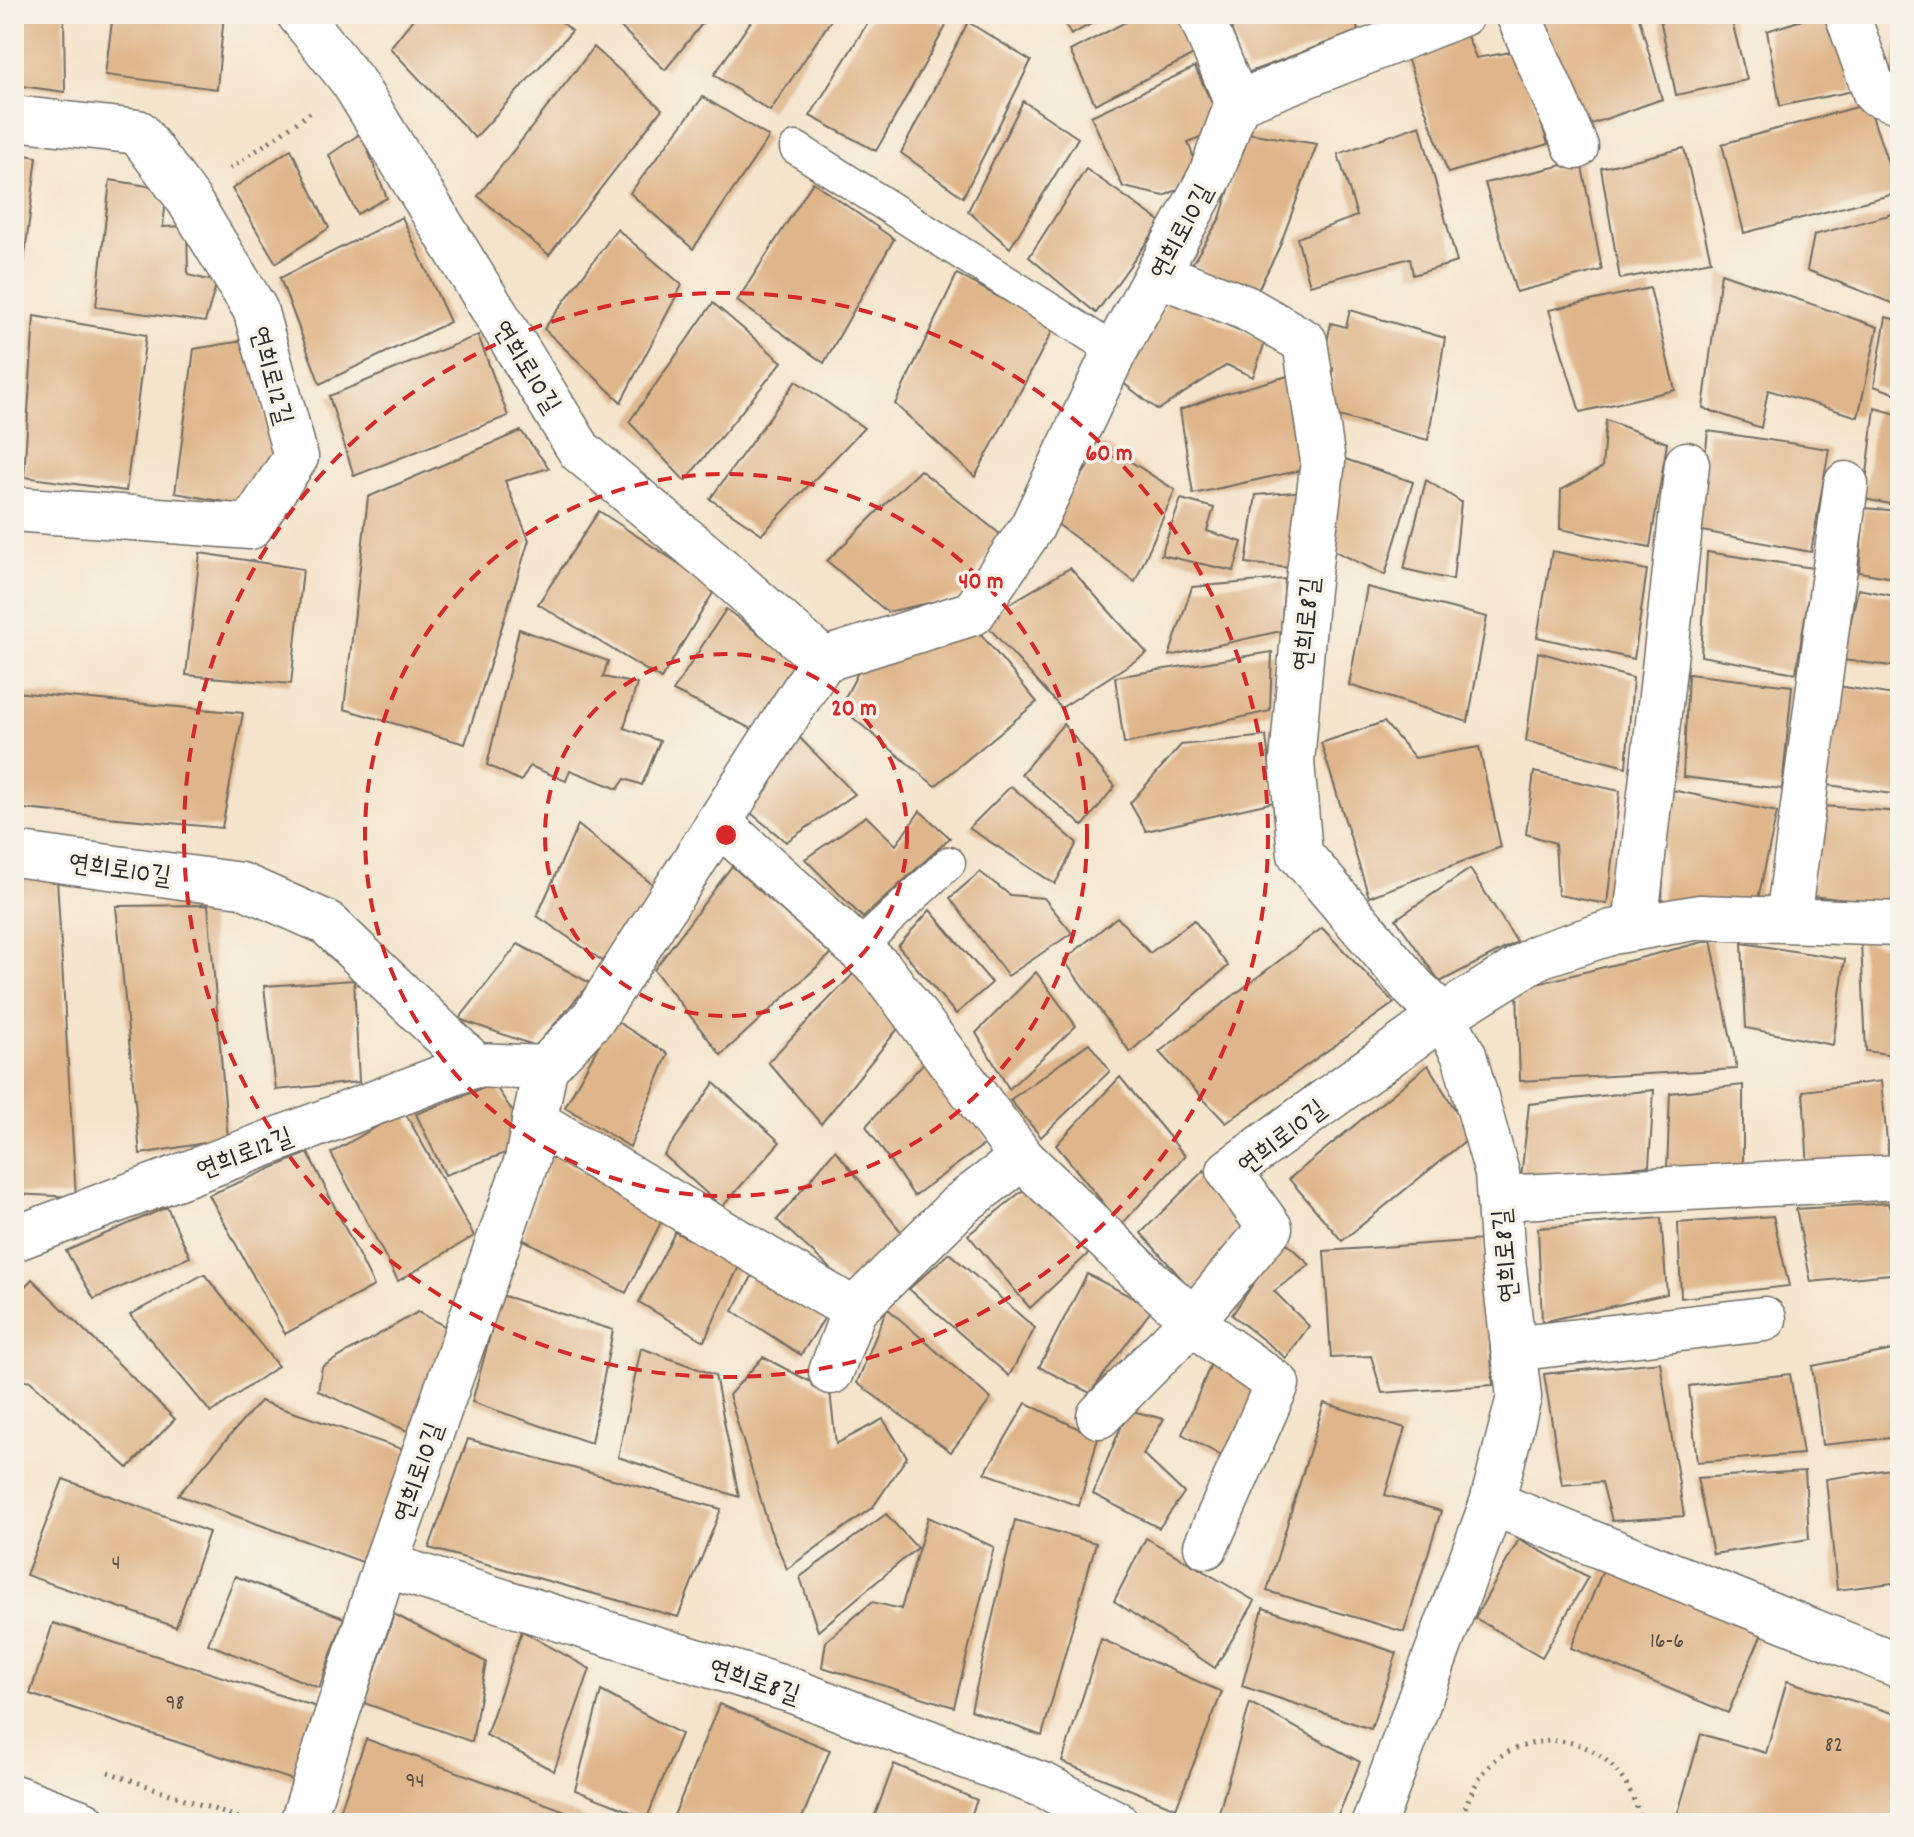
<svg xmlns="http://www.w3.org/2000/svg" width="1914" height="1837" font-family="Dekko,'Poor Story',sans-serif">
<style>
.building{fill:#dfb68b}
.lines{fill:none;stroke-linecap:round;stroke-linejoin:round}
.service-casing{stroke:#716c63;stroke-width:35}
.minor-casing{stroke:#716c63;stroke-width:47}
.secondary-casing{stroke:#716c63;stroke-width:47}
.path{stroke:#716c63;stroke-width:5;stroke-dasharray:2 6;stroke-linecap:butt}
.service{stroke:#fff;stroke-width:32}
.minor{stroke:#fff;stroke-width:44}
.secondary{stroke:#fff;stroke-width:44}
.ring{fill:none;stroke:#d62828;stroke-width:4;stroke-dasharray:14 10}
.labels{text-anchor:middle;stroke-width:7;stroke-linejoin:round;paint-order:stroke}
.number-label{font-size:22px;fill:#584e43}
.street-label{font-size:26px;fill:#2b2b2b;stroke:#f7f3e8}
.centre{fill:#d62828;stroke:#f7f3e8;stroke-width:4}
.ring-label{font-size:24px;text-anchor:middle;font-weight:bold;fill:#d62828;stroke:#f7f3e8;stroke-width:7;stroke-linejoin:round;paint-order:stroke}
</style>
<rect width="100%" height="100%" fill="#f7f3e8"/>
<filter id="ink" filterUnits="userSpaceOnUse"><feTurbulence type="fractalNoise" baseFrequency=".0125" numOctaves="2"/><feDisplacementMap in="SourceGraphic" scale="16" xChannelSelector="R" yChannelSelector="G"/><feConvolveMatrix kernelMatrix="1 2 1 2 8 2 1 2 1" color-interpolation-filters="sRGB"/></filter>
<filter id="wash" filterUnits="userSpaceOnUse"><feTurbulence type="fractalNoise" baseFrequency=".006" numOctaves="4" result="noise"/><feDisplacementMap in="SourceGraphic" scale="32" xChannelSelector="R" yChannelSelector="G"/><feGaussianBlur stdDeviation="1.8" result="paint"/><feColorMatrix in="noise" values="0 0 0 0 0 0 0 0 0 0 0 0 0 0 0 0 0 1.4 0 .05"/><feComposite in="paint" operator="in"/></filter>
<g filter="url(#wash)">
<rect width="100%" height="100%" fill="#f4e4cc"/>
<g id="blocks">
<g class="building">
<path d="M 14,14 L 64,14 L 65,92 L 14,85 Z"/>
<path d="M 113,14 L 224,14 L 217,89 L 105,75 Z"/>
<path d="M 417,14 L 553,14 L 572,31 L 475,138 L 390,48 Z"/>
<path d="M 607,14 L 710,14 L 665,70 Z"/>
<path d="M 756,14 L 835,14 L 770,111 L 714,75 Z"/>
<path d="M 873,14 L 929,14 L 946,26 L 876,151 L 810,116 Z"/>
<path d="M 1060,14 L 1109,14 L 1071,35 Z"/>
<path d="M 1141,14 L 1182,14 L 1198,53 L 1095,104 L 1070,51 Z"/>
<path d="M 1229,14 L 1354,14 L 1358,31 L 1247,73 L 1232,31 Z"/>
<path d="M 1540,14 L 1638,14 L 1662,99 L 1583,127 Z"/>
<path d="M 1659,14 L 1730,14 L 1747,80 L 1676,95 Z"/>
<path d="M 1821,14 L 1830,14 L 1853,91 L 1780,106 L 1767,31 Z"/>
<path d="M 968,22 L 1031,61 L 963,197 L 901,153 Z"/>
<path d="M 1464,29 L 1476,58 L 1518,51 L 1548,144 L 1448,173 L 1406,55 Z"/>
<path d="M 1898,38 L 1900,38 L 1900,82 L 1891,79 Z"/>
<path d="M 594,47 L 662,109 L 549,255 L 478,196 Z"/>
<path d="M 1195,67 L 1223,127 L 1188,142 L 1201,179 L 1164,196 L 1123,187 L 1091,116 Z"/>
<path d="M 703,97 L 769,137 L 693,249 L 630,193 Z"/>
<path d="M 1023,101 L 1078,138 L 1010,248 L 968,211 Z"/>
<path d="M 1868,104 L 1898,193 L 1744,233 L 1722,144 Z"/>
<path d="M 1420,125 L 1457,262 L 1413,275 L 1410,258 L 1310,285 L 1297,238 L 1357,216 L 1338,154 Z"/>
<path d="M 361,133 L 387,198 L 357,214 L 329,155 Z"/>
<path d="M 1247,133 L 1317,144 L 1279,248 L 1254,298 L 1192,264 L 1220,218 Z"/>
<path d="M 1684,148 L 1711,261 L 1620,279 L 1601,168 Z"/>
<path d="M 291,149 L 329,228 L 276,263 L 232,189 Z"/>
<path d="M 14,153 L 37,157 L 19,303 L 14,302 Z"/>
<path d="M 1581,161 L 1602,270 L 1516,292 L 1485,183 Z"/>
<path d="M 1086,169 L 1161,222 L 1096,313 L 1029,257 Z"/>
<path d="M 110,180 L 167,189 L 163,227 L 187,226 L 188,275 L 217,282 L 205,322 L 96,307 Z"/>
<path d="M 813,182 L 894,239 L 824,363 L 737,301 Z"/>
<path d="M 1900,212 L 1900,306 L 1807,270 L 1814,235 Z"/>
<path d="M 402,217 L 450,322 L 320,384 L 280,278 Z"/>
<path d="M 617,229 L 682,285 L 621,402 L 544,329 Z"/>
<path d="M 1721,273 L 1878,327 L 1858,417 L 1768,390 L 1761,428 L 1703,408 Z"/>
<path d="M 957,274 L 1054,328 L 975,477 L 895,404 Z"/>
<path d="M 1650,288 L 1675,390 L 1580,412 L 1549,310 Z"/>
<path d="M 1169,298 L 1265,342 L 1253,377 L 1227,365 L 1158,410 L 1122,382 Z"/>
<path d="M 713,303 L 782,362 L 685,481 L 629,422 Z"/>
<path d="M 1350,310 L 1445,338 L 1428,440 L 1331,414 L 1333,368 L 1322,364 L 1331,323 L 1346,327 Z"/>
<path d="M 34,316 L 146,335 L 126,491 L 24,477 Z"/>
<path d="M 1886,317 L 1900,321 L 1900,395 L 1874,386 Z"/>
<path d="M 478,335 L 508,416 L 354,476 L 329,396 Z"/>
<path d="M 248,340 L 274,461 L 242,505 L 175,493 L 194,349 Z"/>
<path d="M 1288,376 L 1305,407 L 1311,468 L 1193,494 L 1180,410 L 1220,395 Z"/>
<path d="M 796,381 L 864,428 L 762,534 L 710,499 Z"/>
<path d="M 1875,408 L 1900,415 L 1900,506 L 1864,499 Z"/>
<path d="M 1606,420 L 1667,443 L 1650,547 L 1560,529 L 1561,490 L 1602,468 Z"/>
<path d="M 521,431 L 549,468 L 505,481 L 529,540 L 465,744 L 344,709 L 368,497 Z"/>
<path d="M 1708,431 L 1829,449 L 1811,552 L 1697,530 Z"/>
<path d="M 1103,444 L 1175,490 L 1135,582 L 1052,520 Z"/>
<path d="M 1342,458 L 1413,482 L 1385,575 L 1318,543 Z"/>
<path d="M 920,470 L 1000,534 L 962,596 L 887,612 L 827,561 Z"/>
<path d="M 1426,480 L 1461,502 L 1453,580 L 1404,569 Z"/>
<path d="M 1306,491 L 1298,569 L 1246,563 L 1256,495 Z"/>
<path d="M 1181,499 L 1214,508 L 1207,531 L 1242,542 L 1234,571 L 1161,555 Z"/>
<path d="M 1864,508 L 1900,511 L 1900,579 L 1859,572 Z"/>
<path d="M 599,511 L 716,588 L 661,679 L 538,604 Z"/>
<path d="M 1552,551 L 1647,570 L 1634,659 L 1537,637 Z"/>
<path d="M 1707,552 L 1813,568 L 1796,673 L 1701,656 Z"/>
<path d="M 200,553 L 303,569 L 291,684 L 186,675 Z"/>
<path d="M 1070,568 L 1147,653 L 1061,708 L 982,620 Z"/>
<path d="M 1285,579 L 1281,631 L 1169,656 L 1192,587 Z"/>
<path d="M 1367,587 L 1487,617 L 1468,722 L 1349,685 Z"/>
<path d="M 1858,589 L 1900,597 L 1900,667 L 1842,660 Z"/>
<path d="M 726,609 L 803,667 L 760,733 L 673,691 Z"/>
<path d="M 975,627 L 1037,702 L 935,786 L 840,707 L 864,661 Z"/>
<path d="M 519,629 L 608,661 L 603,677 L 637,684 L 624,728 L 660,741 L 642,785 L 625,779 L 618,789 L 570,770 L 566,781 L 530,766 L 521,781 L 487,765 Z"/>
<path d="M 1272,652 L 1270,711 L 1124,744 L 1115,677 Z"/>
<path d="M 1538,652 L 1633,678 L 1626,767 L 1526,741 Z"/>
<path d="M 1688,674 L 1792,686 L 1782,789 L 1683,777 Z"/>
<path d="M 1838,686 L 1900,696 L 1900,795 L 1828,785 Z"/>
<path d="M 14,692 L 243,713 L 222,828 L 14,808 Z"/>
<path d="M 1384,722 L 1415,758 L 1479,747 L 1501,847 L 1369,897 L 1321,743 Z"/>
<path d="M 1063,724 L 1115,786 L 1083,826 L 1021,774 Z"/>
<path d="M 794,732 L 855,794 L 786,842 L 751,813 Z"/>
<path d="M 1266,736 L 1274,802 L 1146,831 L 1130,803 L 1181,745 Z"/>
<path d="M 1534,772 L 1620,791 L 1607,904 L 1558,895 L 1555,843 L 1526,834 Z"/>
<path d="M 1011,786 L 1077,843 L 1055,884 L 969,828 Z"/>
<path d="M 1667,789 L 1777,812 L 1756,908 L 1662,901 Z"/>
<path d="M 1823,806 L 1900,812 L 1900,842 L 1892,905 L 1812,896 Z"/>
<path d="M 920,811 L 950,838 L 863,918 L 805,859 L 866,816 L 896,845 Z"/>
<path d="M 578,825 L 657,888 L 606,963 L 537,916 Z"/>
<path d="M 732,866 L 831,954 L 721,1055 L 654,970 Z"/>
<path d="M 1470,869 L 1517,942 L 1440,982 L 1396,919 Z"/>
<path d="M 980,872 L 1010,895 L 1044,898 L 1072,933 L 1008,976 L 950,898 Z"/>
<path d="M 14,876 L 57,879 L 76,1197 L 14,1194 Z"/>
<path d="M 208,905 L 228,1139 L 140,1154 L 116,906 Z"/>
<path d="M 930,910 L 992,983 L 956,1014 L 898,946 Z"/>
<path d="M 1117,917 L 1150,953 L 1194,920 L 1228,966 L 1130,1052 L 1064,960 Z"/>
<path d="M 1322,928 L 1394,1003 L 1226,1123 L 1159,1052 Z"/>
<path d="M 1711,940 L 1737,1069 L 1520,1081 L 1517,989 Z"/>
<path d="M 1861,942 L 1900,947 L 1900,1056 L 1866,1051 Z"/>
<path d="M 1742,943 L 1845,959 L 1833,1045 L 1746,1028 Z"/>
<path d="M 518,944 L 590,983 L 536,1046 L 459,1019 Z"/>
<path d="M 858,969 L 901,1025 L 821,1124 L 768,1062 Z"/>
<path d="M 1036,972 L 1076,1026 L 1009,1089 L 976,1033 Z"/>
<path d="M 354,980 L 359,1082 L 276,1090 L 264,986 Z"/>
<path d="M 613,1019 L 668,1054 L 630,1147 L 565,1107 Z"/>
<path d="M 1089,1043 L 1110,1071 L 1041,1137 L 1010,1100 Z"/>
<path d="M 929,1057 L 989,1141 L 914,1196 L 866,1126 Z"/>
<path d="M 1428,1065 L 1471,1136 L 1342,1241 L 1289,1179 Z"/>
<path d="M 1120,1077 L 1185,1156 L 1121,1225 L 1056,1145 Z"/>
<path d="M 1881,1081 L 1889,1161 L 1808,1168 L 1803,1091 Z"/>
<path d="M 714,1083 L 780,1142 L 722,1207 L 664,1155 Z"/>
<path d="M 494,1084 L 515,1115 L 514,1150 L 445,1175 L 416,1114 Z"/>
<path d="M 1743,1085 L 1743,1171 L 1667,1170 L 1670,1093 Z"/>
<path d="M 1654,1090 L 1649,1166 L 1521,1179 L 1529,1104 Z"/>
<path d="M 404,1111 L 474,1236 L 398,1281 L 331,1153 Z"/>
<path d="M 835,1150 L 903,1234 L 853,1289 L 777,1220 Z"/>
<path d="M 308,1153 L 374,1286 L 285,1334 L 209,1195 Z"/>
<path d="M 551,1155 L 664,1216 L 626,1293 L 522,1239 Z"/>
<path d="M 1204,1170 L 1245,1230 L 1197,1296 L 1141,1233 Z"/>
<path d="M 1027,1187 L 1089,1253 L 1030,1308 L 968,1235 Z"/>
<path d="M 1888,1203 L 1900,1243 L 1900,1273 L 1811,1282 L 1796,1209 Z"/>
<path d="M 167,1207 L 190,1257 L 94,1299 L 66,1251 Z"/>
<path d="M 1773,1216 L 1789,1286 L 1681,1298 L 1678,1223 Z"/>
<path d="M 1661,1218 L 1667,1294 L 1542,1322 L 1538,1228 Z"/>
<path d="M 675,1232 L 740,1264 L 704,1341 L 639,1302 Z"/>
<path d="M 1283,1240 L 1310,1265 L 1274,1291 L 1309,1326 L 1286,1358 L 1232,1315 Z"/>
<path d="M 1483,1240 L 1493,1385 L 1382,1393 L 1371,1356 L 1331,1358 L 1324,1251 Z"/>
<path d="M 949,1253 L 1035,1328 L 1009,1376 L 909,1289 Z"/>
<path d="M 754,1273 L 825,1317 L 801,1355 L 733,1311 Z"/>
<path d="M 204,1274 L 278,1366 L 211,1413 L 130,1315 Z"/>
<path d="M 1087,1274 L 1153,1308 L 1090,1393 L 1039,1367 Z"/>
<path d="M 32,1279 L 175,1419 L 128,1468 L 29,1380 L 14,1384 L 14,1298 Z"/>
<path d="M 501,1295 L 613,1330 L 591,1443 L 472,1402 Z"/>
<path d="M 887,1308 L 991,1399 L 951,1452 L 857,1383 Z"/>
<path d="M 418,1312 L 454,1331 L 412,1433 L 318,1391 L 322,1367 Z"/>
<path d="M 641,1348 L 715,1375 L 739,1497 L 618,1457 Z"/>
<path d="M 1898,1349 L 1899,1437 L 1822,1445 L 1812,1366 Z"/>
<path d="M 1214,1356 L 1255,1386 L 1229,1460 L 1182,1434 Z"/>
<path d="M 763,1357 L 830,1392 L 836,1444 L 883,1419 L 907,1457 L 873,1507 L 787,1569 L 770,1530 L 729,1395 Z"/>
<path d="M 1660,1362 L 1684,1516 L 1612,1521 L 1602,1482 L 1562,1485 L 1544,1374 Z"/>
<path d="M 1790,1374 L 1803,1454 L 1697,1462 L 1689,1386 Z"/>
<path d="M 260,1401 L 408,1451 L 365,1563 L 178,1495 Z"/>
<path d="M 1026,1403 L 1098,1438 L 1079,1506 L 985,1473 Z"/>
<path d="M 1324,1403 L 1405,1428 L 1385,1495 L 1441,1511 L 1404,1632 L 1267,1591 Z"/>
<path d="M 1128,1410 L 1164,1419 L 1143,1454 L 1184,1493 L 1159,1528 L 1093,1494 Z"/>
<path d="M 468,1439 L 721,1509 L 678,1617 L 429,1548 Z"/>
<path d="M 1897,1468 L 1900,1582 L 1837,1590 L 1826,1479 Z"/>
<path d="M 1805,1471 L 1809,1539 L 1713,1554 L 1697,1478 Z"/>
<path d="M 63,1479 L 209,1532 L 176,1627 L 26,1575 Z"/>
<path d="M 886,1514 L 917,1548 L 818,1631 L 800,1577 Z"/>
<path d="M 928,1517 L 994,1547 L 954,1707 L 822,1667 L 826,1641 L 872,1602 L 901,1609 Z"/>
<path d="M 1015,1520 L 1096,1543 L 1042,1736 L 971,1710 Z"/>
<path d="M 1146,1538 L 1255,1601 L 1215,1668 L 1114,1601 Z"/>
<path d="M 1519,1539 L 1588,1577 L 1542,1657 L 1475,1618 Z"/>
<path d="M 1605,1565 L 1763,1631 L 1728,1713 L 1571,1648 Z"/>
<path d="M 235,1576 L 344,1618 L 319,1688 L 208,1644 Z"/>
<path d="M 1263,1608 L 1397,1653 L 1371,1729 L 1242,1686 Z"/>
<path d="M 394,1614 L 486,1662 L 472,1742 L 364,1703 Z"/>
<path d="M 53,1623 L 320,1708 L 296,1781 L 30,1694 Z"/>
<path d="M 522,1631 L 590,1669 L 554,1771 L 486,1735 Z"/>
<path d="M 1101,1639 L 1222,1692 L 1176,1808 L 1062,1762 Z"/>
<path d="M 1787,1681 L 1900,1715 L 1900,1823 L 1675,1823 L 1701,1734 L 1766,1753 Z"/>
<path d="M 601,1691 L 681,1734 L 647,1818 L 575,1790 Z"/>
<path d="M 1250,1703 L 1360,1762 L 1335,1823 L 1216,1823 Z"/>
<path d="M 719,1704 L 830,1750 L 800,1823 L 671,1823 Z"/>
<path d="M 366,1739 L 599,1823 L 347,1823 L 337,1819 Z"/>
<path d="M 894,1764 L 977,1800 L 968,1823 L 872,1823 Z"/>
</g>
</g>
</g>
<g filter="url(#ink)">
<use href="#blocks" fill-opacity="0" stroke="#716c63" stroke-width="2"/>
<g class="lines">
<g class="service-casing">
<g id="service">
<path d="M 796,148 L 1101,342 L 1113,355"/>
<path d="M 858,948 L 949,863"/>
</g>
</g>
<g class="minor-casing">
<g id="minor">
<path d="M 299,14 L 353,82 L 580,451 L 714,563 L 823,660"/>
<path d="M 1200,14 L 1237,103"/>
<path d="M 1518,14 L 1576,147"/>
<path d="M 1847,14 L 1875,93 L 1900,102"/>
<path d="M 14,118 L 138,132 L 188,199 L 255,309 L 296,457 L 250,527 L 14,509"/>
<path d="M 1157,274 L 1246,308 L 1305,342 L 1323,461 L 1307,589 L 1292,762 L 1300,854 L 1414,988 L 1443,1016 L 1464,1055 L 1497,1173 L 1503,1260 L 1519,1397 L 1492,1503 L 1374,1823"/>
<path d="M 718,822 L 881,969 L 1022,1158 L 1152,1283 L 1220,1344 L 1277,1384 L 1206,1546"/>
<path d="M 14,854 L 241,885 L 327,923 L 475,1065 L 545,1068 L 594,1017 L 823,660 L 973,613 L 1032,527 L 1113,355 L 1210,177 L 1237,103 L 1462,14"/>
<path d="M 1788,919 L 1846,484"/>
<path d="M 1635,928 L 1687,464"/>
<path d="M 534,1121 L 854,1310"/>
<path d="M 1499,1198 L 1900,1177"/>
<path d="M 14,1239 L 475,1065"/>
<path d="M 1513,1349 L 1764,1319"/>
<path d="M 831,1372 L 854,1310 L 961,1204 L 1022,1158"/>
<path d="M 1099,1416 L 1193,1320 L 1270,1228 L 1229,1171 L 1443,1016 L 1539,956 L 1612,932 L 1700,917 L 1900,924"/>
<path d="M 1492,1503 L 1900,1666"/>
<path d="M 385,1565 L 793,1691 L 1045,1786 L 1116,1823"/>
<path d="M 302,1823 L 385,1565 L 527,1160 L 545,1068"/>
</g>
</g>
<g class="secondary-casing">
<path id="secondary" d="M 14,1797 L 84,1823"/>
</g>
<g class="path">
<path d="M 230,169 L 310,113"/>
<path d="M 108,1772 L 250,1822"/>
<path d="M 1460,1823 C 1467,1801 1475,1780 1492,1763 C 1502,1753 1516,1748 1530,1744 C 1588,1729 1629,1769 1641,1823"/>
</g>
<use href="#service" class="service"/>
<use href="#minor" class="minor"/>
<use href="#secondary" class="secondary"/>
</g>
</g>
<g class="ring">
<circle cx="726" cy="835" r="181"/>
<circle cx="726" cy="835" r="361"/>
<circle cx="726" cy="835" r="542"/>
</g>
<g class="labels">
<g class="number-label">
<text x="116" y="1569">4</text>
<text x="1667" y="1647">16-6</text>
<text x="175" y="1709">98</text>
<text x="1834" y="1751">82</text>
<text x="415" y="1787">94</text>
</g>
<g class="street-label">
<text transform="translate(1180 231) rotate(-62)" y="9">연희로10길</text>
<text transform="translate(528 366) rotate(58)" y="9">연희로10길</text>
<text transform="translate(273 375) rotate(75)" y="9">연희로12길</text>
<text transform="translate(1305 624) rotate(-85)" y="9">연희로8길</text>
<text transform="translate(120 868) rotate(8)" y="9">연희로10길</text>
<text transform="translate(1281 1136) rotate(-38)" y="9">연희로10길</text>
<text transform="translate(244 1152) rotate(-21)" y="9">연희로12길</text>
<text transform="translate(1504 1256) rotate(-95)" y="9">연희로8길</text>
<text transform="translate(417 1472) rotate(-71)" y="9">연희로10길</text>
<text transform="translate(755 1680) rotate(18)" y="9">연희로8길</text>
</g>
</g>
<circle cx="726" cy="835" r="12" class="centre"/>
<g class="ring-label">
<text x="1109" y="460">60 m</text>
<text x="981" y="588">40 m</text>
<text x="854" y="715">20 m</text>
</g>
<rect width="1914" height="1837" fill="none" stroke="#f7f3e8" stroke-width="48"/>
</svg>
